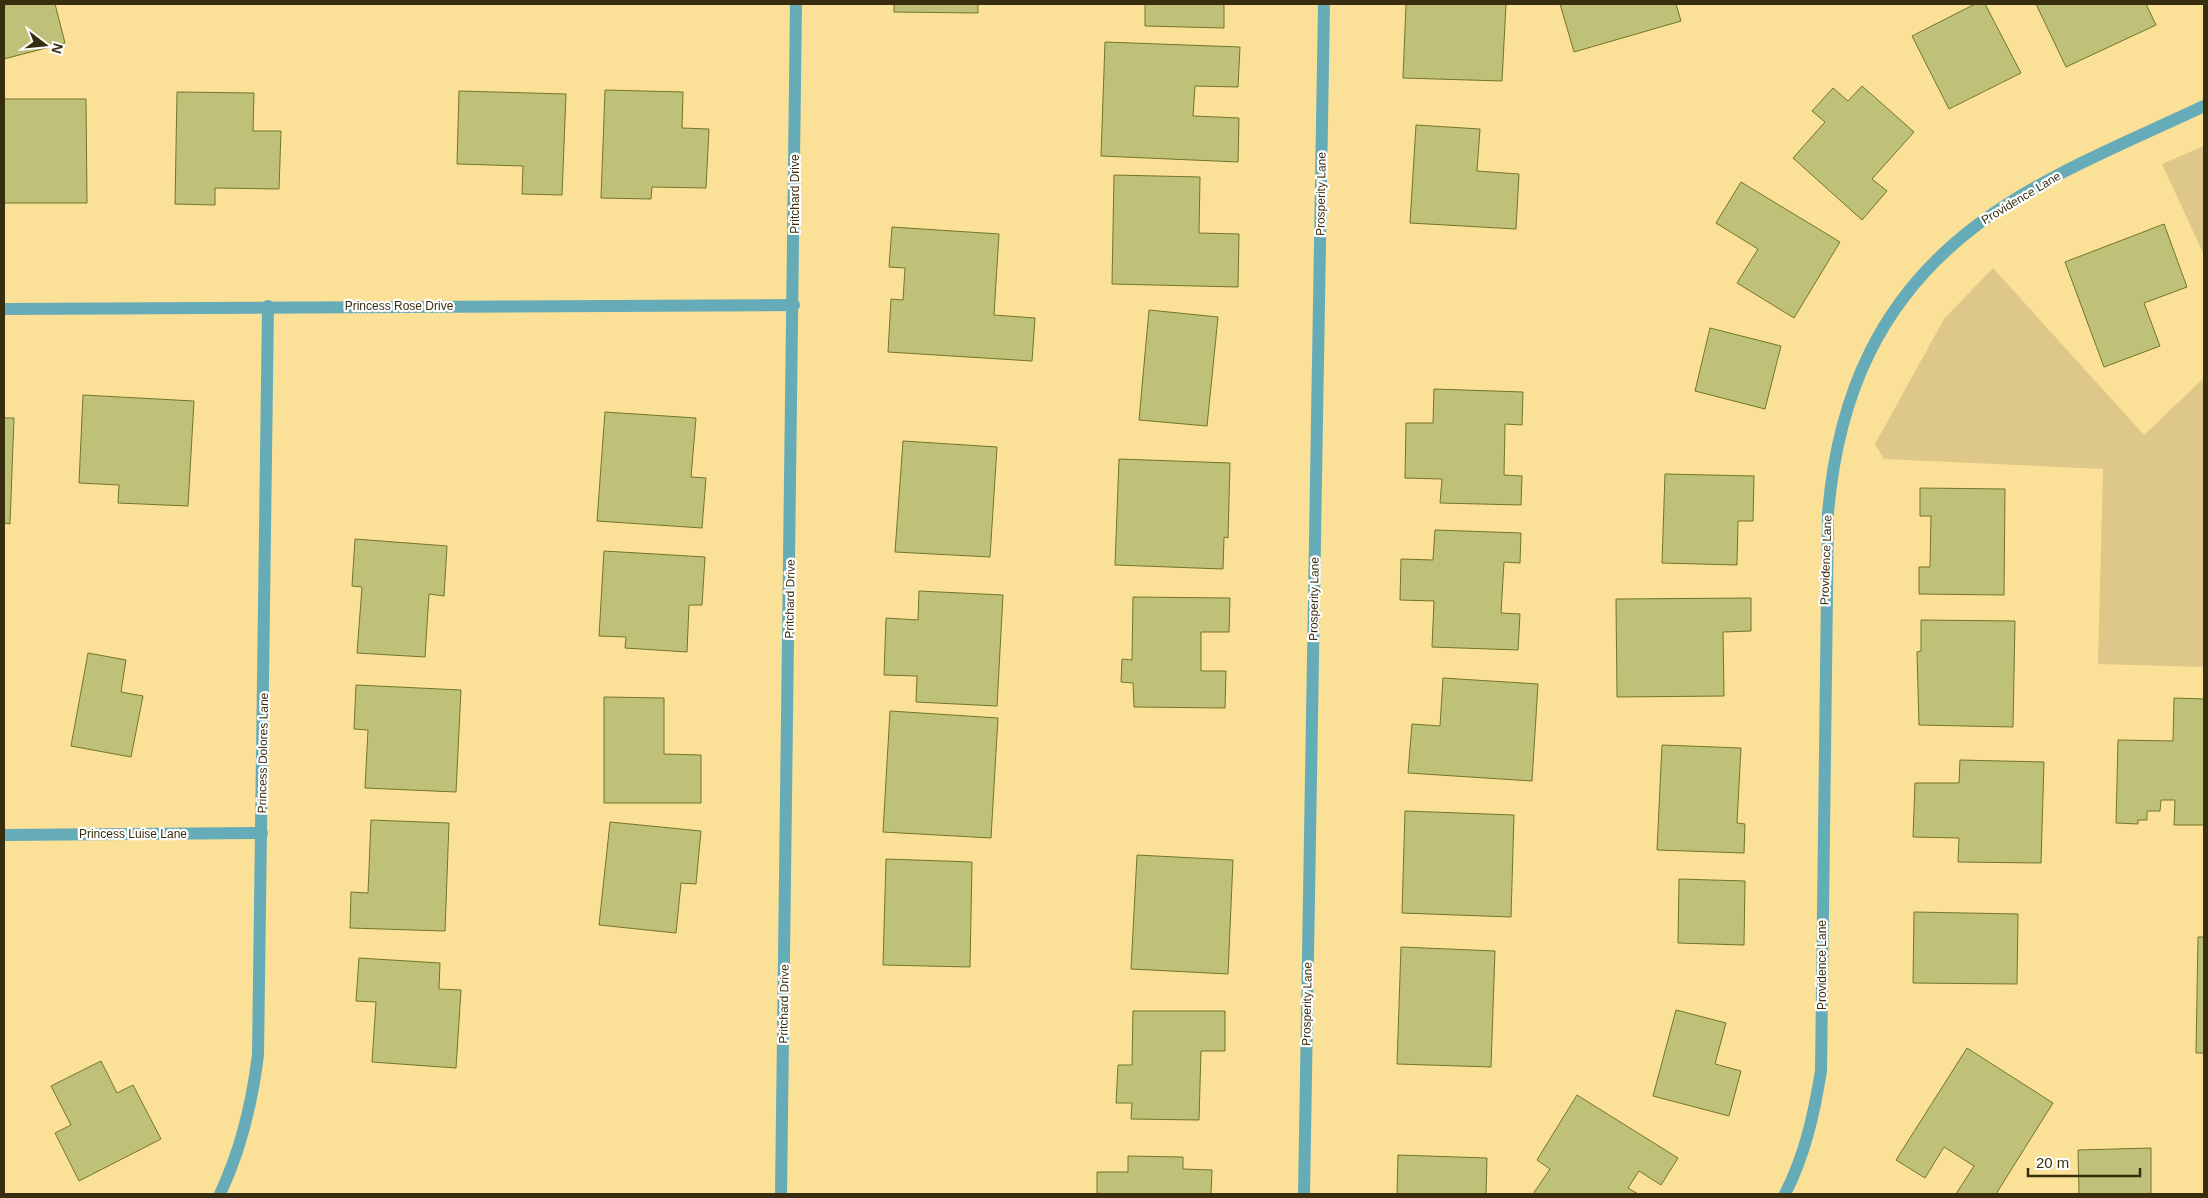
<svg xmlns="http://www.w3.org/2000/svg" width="2208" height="1198" font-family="Arial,sans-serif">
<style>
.green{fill:#dec889}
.building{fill:#bec177;stroke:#73752b}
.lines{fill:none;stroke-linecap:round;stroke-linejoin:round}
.minor{stroke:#66abb8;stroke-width:12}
.tertiary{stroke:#66abb8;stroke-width:12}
.labels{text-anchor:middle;stroke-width:4.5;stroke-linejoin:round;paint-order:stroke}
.street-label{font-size:12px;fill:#382e0f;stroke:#fff}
</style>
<rect width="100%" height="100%" fill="#fbe097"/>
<g class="green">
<path d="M 2204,146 L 2204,255 L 2162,164 Z"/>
<path d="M 1993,268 L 2144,435 L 2204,378 L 2204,667 L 2098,664 L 2103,469 L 1884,459 L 1875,444 L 1944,319 Z"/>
</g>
<g class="building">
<path d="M 4,4 L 55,4 L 65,43 L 4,59 Z"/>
<path d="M 894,4 L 978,4 L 978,13 L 894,12 Z"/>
<path d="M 1145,4 L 1224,4 L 1224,28 L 1145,26 Z"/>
<path d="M 1406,4 L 1506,4 L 1502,81 L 1403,78 Z"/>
<path d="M 1560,4 L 1676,4 L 1681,21 L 1574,52 Z"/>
<path d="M 1975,4 L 1985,4 L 2021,73 L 1949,109 L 1912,36 Z"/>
<path d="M 2036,4 L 2146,4 L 2156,25 L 2066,67 Z"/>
<path d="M 1105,42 L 1240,47 L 1238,87 L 1195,86 L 1193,116 L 1239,118 L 1238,162 L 1101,156 Z"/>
<path d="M 1862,86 L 1914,132 L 1872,179 L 1887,191 L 1862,220 L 1793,158 L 1825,122 L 1812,111 L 1833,88 L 1848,101 Z"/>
<path d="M 605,90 L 683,92 L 682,128 L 709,129 L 706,188 L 652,187 L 651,199 L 601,198 Z"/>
<path d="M 459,91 L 566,94 L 562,195 L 522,194 L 523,166 L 457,164 Z"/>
<path d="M 177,92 L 254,93 L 253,131 L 281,131 L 279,189 L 215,188 L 215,205 L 175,204 Z"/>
<path d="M 4,99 L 86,99 L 87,203 L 4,203 Z"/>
<path d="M 1416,125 L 1480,129 L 1477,171 L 1519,174 L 1516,229 L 1410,223 Z"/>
<path d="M 1114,175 L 1200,177 L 1199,233 L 1239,234 L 1238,287 L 1112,284 Z"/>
<path d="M 1741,182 L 1840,242 L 1794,318 L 1737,283 L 1758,249 L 1716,223 Z"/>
<path d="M 2164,224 L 2187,287 L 2144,303 L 2160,346 L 2104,367 L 2065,262 Z"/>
<path d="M 892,227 L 999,234 L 994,315 L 1035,318 L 1032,361 L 888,352 L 891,299 L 903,300 L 905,268 L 889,267 Z"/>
<path d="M 1149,310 L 1218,317 L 1207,426 L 1139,420 Z"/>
<path d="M 1710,328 L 1781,346 L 1765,409 L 1695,391 Z"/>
<path d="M 1434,389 L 1523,392 L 1522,425 L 1505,424 L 1504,475 L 1522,476 L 1521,505 L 1440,503 L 1442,479 L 1405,478 L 1406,423 L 1433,423 Z"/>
<path d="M 83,395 L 194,401 L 188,506 L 118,503 L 119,485 L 79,483 Z"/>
<path d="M 605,412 L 696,418 L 691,477 L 706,478 L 702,528 L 597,521 Z"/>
<path d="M 4,418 L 14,418 L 10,524 L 4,523 Z"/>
<path d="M 903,441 L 997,447 L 990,557 L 895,552 Z"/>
<path d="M 1119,459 L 1230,463 L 1228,538 L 1224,537 L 1223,569 L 1115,565 Z"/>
<path d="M 1665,474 L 1754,476 L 1753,521 L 1738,521 L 1737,565 L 1662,563 Z"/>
<path d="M 1920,488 L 2005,489 L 2004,595 L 1919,594 L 1919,567 L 1930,567 L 1931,516 L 1920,516 Z"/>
<path d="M 1435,530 L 1521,533 L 1520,563 L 1504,562 L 1501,613 L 1520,614 L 1518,650 L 1432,647 L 1434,601 L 1400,600 L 1401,559 L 1433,560 Z"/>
<path d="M 355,539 L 447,546 L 444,596 L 429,594 L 425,657 L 357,653 L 362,587 L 352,586 Z"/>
<path d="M 604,551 L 705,557 L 702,605 L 689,605 L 687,652 L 625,648 L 626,637 L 599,636 Z"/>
<path d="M 919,591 L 1003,595 L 997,706 L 916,702 L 917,676 L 884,675 L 886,618 L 918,620 Z"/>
<path d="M 1133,597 L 1230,598 L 1229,632 L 1201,632 L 1201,671 L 1226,671 L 1225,708 L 1134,707 L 1133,683 L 1121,682 L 1122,659 L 1132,660 Z"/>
<path d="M 1751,598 L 1751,631 L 1723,632 L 1724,696 L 1617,697 L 1616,599 Z"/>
<path d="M 1921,620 L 2015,621 L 2013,727 L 1919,725 L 1917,652 L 1921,651 Z"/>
<path d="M 88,653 L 126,660 L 121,692 L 143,696 L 131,757 L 71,746 Z"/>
<path d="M 1443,678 L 1538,684 L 1532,781 L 1408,773 L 1412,724 L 1440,726 Z"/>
<path d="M 356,685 L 461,690 L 456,792 L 365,788 L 368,730 L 354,729 Z"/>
<path d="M 604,697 L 664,698 L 664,754 L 701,755 L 701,803 L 604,803 Z"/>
<path d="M 2174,698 L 2204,699 L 2204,825 L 2174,825 L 2175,800 L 2161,800 L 2160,811 L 2147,811 L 2147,820 L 2138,820 L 2138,824 L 2116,823 L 2118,740 L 2173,741 Z"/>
<path d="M 890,711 L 998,718 L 991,838 L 883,832 Z"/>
<path d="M 1662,745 L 1741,748 L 1737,823 L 1745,824 L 1744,853 L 1657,850 Z"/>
<path d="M 1960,760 L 2044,762 L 2041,863 L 1958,862 L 1959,838 L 1913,837 L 1915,783 L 1959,783 Z"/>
<path d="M 1405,811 L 1514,815 L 1511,917 L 1402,913 Z"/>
<path d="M 371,820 L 449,823 L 445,931 L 350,928 L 351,892 L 368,893 Z"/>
<path d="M 610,822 L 701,831 L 696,884 L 681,883 L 676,933 L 599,925 Z"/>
<path d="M 1137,855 L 1233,860 L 1228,974 L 1131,969 Z"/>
<path d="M 886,859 L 972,862 L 970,967 L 883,965 Z"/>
<path d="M 1679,879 L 1745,881 L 1744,945 L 1678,943 Z"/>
<path d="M 1914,912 L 2018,914 L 2017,984 L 1913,983 Z"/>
<path d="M 2198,937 L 2204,937 L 2204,1053 L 2196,1053 Z"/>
<path d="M 1401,947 L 1495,951 L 1491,1067 L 1397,1064 Z"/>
<path d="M 359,958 L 440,963 L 439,989 L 461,990 L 456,1068 L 372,1062 L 376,1002 L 356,1001 Z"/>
<path d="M 1676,1010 L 1726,1023 L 1715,1064 L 1741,1071 L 1729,1116 L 1653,1096 Z"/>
<path d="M 1133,1011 L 1225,1011 L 1225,1051 L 1201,1051 L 1199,1120 L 1131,1119 L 1132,1103 L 1116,1103 L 1118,1065 L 1132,1065 Z"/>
<path d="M 1967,1048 L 2053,1103 L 1996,1194 L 1956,1194 L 1974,1166 L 1944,1147 L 1925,1178 L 1896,1160 Z"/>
<path d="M 101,1061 L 117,1093 L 133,1085 L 161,1139 L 79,1181 L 55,1133 L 71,1125 L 51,1086 Z"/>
<path d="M 1577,1095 L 1678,1158 L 1661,1185 L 1639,1171 L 1628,1188 L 1638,1194 L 1533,1194 L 1550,1169 L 1537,1160 Z"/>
<path d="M 2151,1148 L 2151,1194 L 2079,1194 L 2078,1150 Z"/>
<path d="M 1398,1155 L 1487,1158 L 1486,1194 L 1397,1194 Z"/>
<path d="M 1128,1156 L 1183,1157 L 1183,1169 L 1212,1170 L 1211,1194 L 1097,1194 L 1097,1172 L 1128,1172 Z"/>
</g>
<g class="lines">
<g class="minor">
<path d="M 4,309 L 794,305"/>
<path d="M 4,835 L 262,833"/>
<path d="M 220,1194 C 241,1150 252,1103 258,1055 L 268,306"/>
<path d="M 1304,1194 L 1324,4"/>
<path d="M 1785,1194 C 1805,1155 1814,1114 1821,1071 L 1828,513 C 1838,395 1880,298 1977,225 C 2045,174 2128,142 2204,106"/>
</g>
<path class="tertiary" d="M 781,1194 L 796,4"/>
</g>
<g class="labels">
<g class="street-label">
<text transform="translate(795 194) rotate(-90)" y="4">Pritchard Drive</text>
<text transform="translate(1321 194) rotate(-89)" y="4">Prosperity Lane</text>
<text transform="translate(2021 198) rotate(-31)" y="4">Providence Lane</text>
<text x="399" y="310">Princess Rose Drive</text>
<text transform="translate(1826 560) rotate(-88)" y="4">Providence Lane</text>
<text transform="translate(790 599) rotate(-89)" y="4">Pritchard Drive</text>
<text transform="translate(1314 599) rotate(-89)" y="4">Prosperity Lane</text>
<text transform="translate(263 753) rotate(-89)" y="4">Princess Dolores Lane</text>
<text x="133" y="838">Princess Luise Lane</text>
<text transform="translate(1822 965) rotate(-90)" y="4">Providence Lane</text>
<text transform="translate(784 1004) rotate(-89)" y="4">Pritchard Drive</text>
<text transform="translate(1307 1004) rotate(-89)" y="4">Prosperity Lane</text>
</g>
</g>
<rect width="2208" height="1198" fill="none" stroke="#382e0f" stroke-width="10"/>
<g transform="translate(45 45) rotate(106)" stroke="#ffffff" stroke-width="4" paint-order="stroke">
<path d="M0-4L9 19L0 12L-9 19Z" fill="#382e0f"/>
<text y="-8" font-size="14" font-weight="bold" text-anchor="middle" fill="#382e0f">N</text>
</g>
<path d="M2028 1168v8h112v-8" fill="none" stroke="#382e0f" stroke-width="2.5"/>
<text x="2036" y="1168" font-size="15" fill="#382e0f" stroke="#ffffff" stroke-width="4" paint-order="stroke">20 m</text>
</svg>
